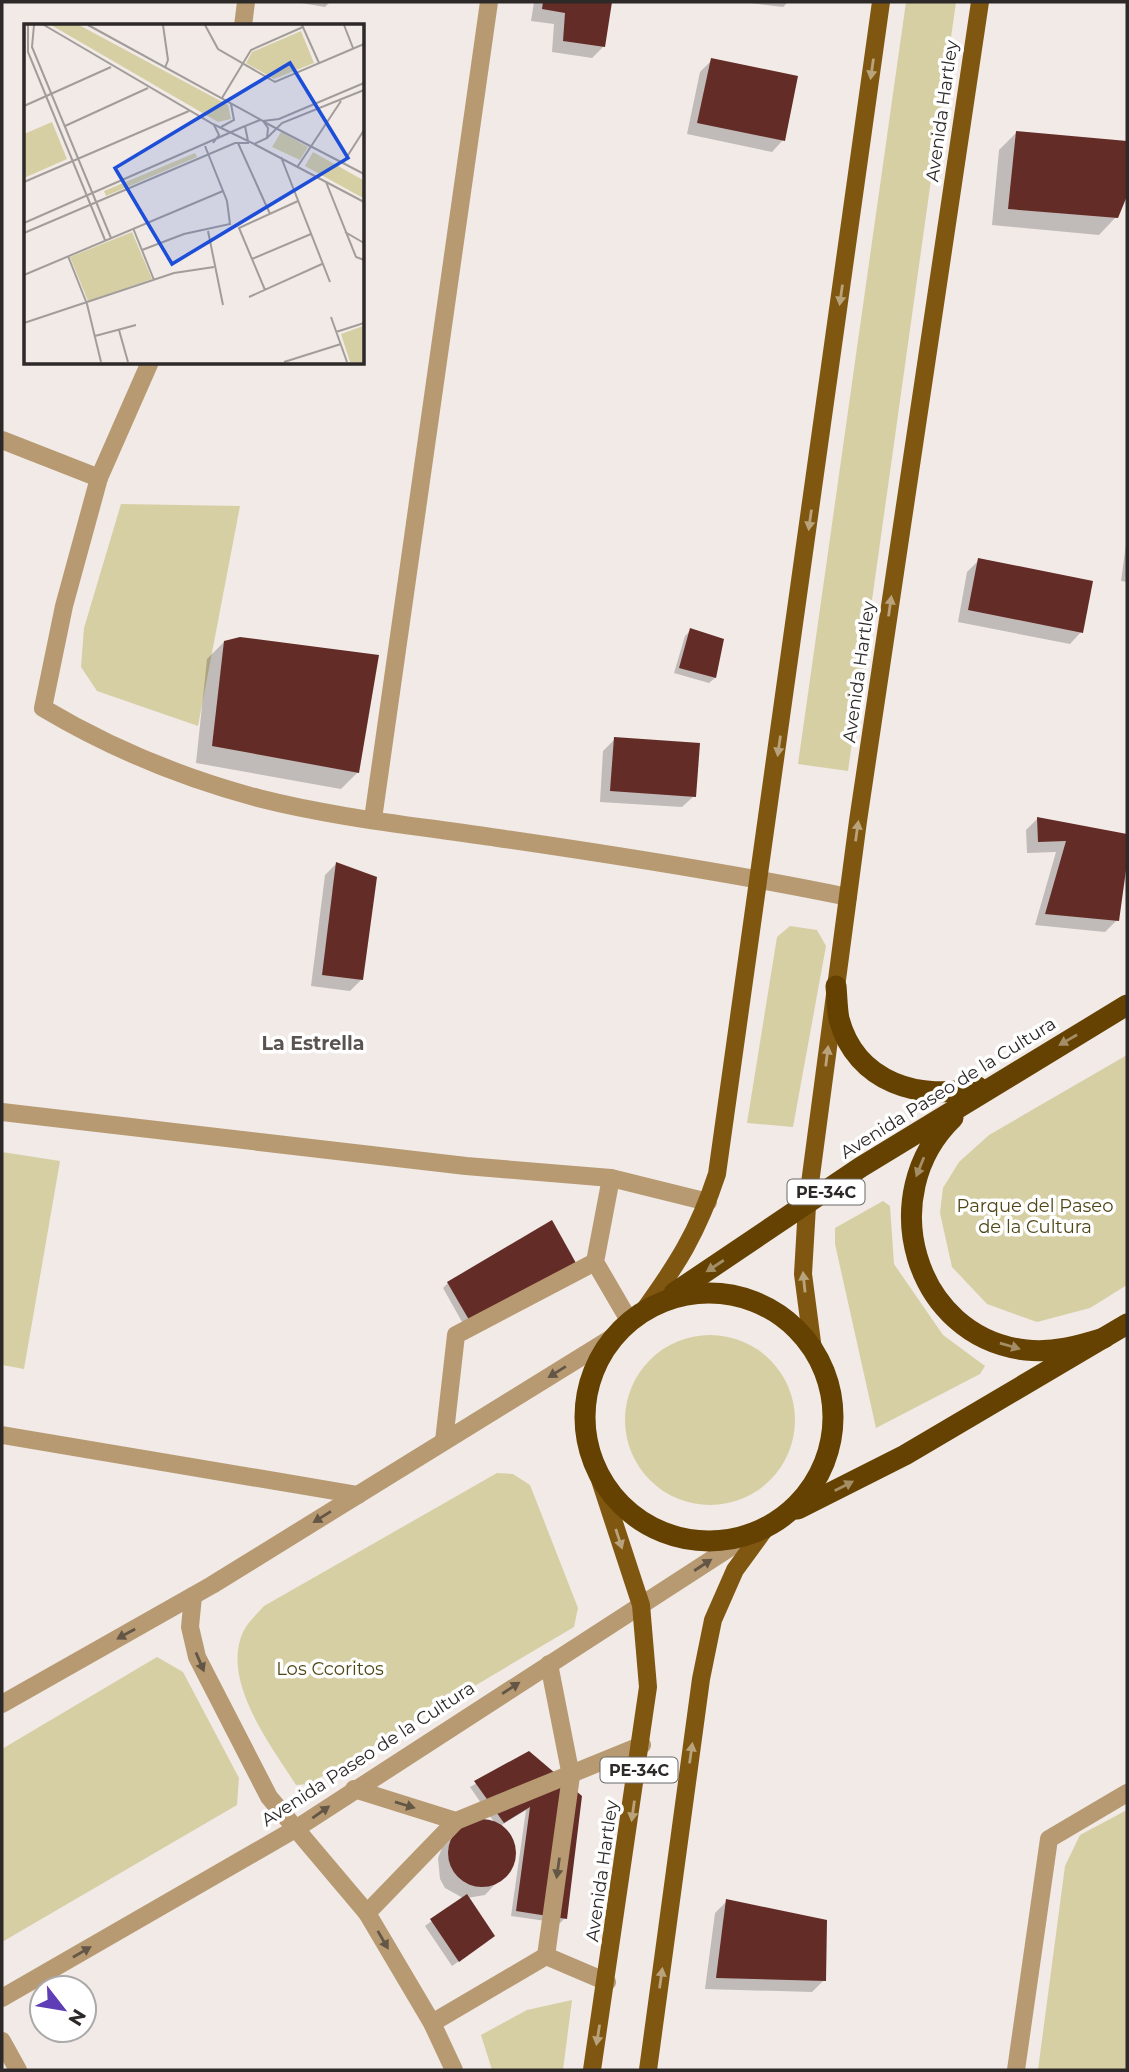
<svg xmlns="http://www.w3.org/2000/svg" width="1129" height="2072" font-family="Montserrat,sans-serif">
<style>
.green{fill:#d7cfa4}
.shadow{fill:#0003}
.building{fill:#642c27}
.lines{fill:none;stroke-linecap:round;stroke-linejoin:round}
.minor{stroke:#b79a72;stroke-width:18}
.major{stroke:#805710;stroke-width:18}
.highway{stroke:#654201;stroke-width:21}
.oneway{fill:#b9a37c}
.oneway2{fill:#a38e67}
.oneway3{fill:#645646}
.labels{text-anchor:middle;stroke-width:7;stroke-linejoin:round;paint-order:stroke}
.shield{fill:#fff;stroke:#6b6968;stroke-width:2}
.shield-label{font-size:16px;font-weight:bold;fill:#2c2928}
.street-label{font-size:18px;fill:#2c2928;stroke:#fff}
.park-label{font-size:18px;fill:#504717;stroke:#fff}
.neighbourhood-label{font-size:19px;font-weight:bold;fill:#5a5451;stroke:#fff}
.inset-road{fill:none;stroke:#a29d9a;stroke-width:2}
.view{fill:#1d4ed8;fill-opacity:0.15;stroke:#1d4ed8;stroke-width:3.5}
.inset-edge{fill:none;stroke:#2c2928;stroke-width:3.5}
</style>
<rect width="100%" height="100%" fill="#f1eae6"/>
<g class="green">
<path d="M 906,2 L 956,2 L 848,771 L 798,764 Z"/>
<path d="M 121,504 L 240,506 L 198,726 L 97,691 L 81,667 L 84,628 Z"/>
<path d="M 790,926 L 817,930 L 826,946 L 793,1127 L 747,1123 L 777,937 Z"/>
<path d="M 1127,1055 L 1127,1285 L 1090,1308 L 1037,1322 L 987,1304 L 952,1267 L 940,1213 L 943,1188 L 959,1162 L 989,1135 Z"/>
<path d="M 2,1152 L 60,1161 L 24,1369 L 2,1365 Z"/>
<path d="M 883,1201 L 890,1206 L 894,1264 L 943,1335 L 985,1366 L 980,1374 L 876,1428 L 835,1244 L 835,1228 Z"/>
<circle cx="710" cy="1420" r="85"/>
<path d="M 497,1473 L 513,1474 L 530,1485 L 578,1608 L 574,1627 L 309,1784 L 296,1785 C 270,1744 221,1681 243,1632 C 247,1623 257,1614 264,1606 Z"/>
<path d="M 157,1657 L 183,1672 L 239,1778 L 237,1805 L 2,1942 L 2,1749 Z"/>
<path d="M 1127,1810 L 1127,2070 L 1038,2070 L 1065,1866 L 1080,1835 Z"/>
<path d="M 572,2000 L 563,2070 L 492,2070 L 481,2035 L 527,2010 Z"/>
</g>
<g class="shadow">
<path d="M 295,2 L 330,2 L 325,7 Z"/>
<path d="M 534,2 L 610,2 L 603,47 L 592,58 L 552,52 L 554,24 L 531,21 Z"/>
<path d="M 742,2 L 788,2 L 783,7 Z"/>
<path d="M 712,60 L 783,140 L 772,152 L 687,134 L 700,72 Z"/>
<path d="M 1016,133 L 1127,143 L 1127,192 L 1116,217 L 1099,235 L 992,225 L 999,150 Z"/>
<path d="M 1127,537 L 1127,582 L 1121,581 Z"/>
<path d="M 979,560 L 1081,632 L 1070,644 L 958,622 L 967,572 Z"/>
<path d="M 691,630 L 715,678 L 709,683 L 674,673 L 685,636 Z"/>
<path d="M 224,642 L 358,772 L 341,789 L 196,763 L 207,659 Z"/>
<path d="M 615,739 L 694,796 L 682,807 L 600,802 L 603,751 Z"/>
<path d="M 1038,818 L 1127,835 L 1117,920 L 1105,932 L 1035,925 L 1056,852 L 1027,853 L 1026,830 Z"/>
<path d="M 336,864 L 362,979 L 350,991 L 311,986 L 325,875 Z"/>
<path d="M 569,1268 L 466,1329 L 443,1288 L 448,1283 Z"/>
<path d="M 529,1753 L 565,1918 L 560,1923 L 511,1916 L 526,1810 L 500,1826 L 515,1845 L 512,1866 L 485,1895 L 467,1898 L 488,1941 L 452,1966 L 425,1926 L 463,1898 L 445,1888 L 440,1879 L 438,1858 L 442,1848 L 471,1822 L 482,1820 L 496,1825 L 470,1787 Z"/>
<path d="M 727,1901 L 824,1980 L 812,1992 L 705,1989 L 715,1913 Z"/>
</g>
<g class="building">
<path d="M 543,2 L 612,2 L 605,47 L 563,41 L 565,13 L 542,9 Z"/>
<path d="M 711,58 L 798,76 L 785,141 L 697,123 Z"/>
<path d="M 1016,131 L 1127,141 L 1127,196 L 1118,218 L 1008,209 Z"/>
<path d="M 978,558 L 1093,581 L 1083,633 L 968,610 Z"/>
<path d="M 690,628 L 724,639 L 716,678 L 679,668 Z"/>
<path d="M 240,637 L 379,655 L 359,773 L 212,746 L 224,641 Z"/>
<path d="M 614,737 L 700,743 L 696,797 L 610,791 Z"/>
<path d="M 1037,817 L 1127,834 L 1127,863 L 1119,921 L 1045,914 L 1066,841 L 1038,842 Z"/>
<path d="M 336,862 L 377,877 L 363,980 L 322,975 Z"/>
<path d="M 552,1220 L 576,1263 L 472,1325 L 447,1282 Z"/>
<path d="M 529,1751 L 582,1796 L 567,1919 L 516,1911 L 530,1807 L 504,1823 L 474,1781 Z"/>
<circle cx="482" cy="1853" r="34"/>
<path d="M 467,1894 L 495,1936 L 459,1962 L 430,1919 Z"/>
<path d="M 726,1899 L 827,1920 L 826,1981 L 716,1978 Z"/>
</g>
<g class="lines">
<g class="minor">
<path d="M 243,26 L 246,2"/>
<path d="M 150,362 L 99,478 L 64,606 L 43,708 C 110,748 183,778 258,798 C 336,818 419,826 498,838 C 615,855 732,873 848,897"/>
<path d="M 2,440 L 99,478"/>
<path d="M 373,819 L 489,2"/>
<path d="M 2,1112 L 466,1166 L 611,1178 L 708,1202"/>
<path d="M 611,1178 L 595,1262 L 630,1322"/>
<path d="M 2,1435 L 358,1495"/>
<path d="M 444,1441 L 456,1335 L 595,1262"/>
<path d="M 193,1596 L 190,1627 L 197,1657 L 269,1797 L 367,1913 L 432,2023 L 454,2070"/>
<path d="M 549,1664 L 571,1776 L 546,1956 L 607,1982"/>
<path d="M 2,1704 L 212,1585 L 615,1336"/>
<path d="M 354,1789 L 456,1821"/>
<path d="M 367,1913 L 456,1821 L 642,1745"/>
<path d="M 2,1998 L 297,1828 L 751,1534"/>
<path d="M 432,2023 L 546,1956"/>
<path d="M 2,2041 L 18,2070"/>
<path d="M 1016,2070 L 1049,1839 L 1127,1793"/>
</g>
<g class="major">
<path d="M 642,1313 C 677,1265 698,1232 717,1174 L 881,2"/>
<path d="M 813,1350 L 803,1274 L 807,1206 L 858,821 L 980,2"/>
<path d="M 592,2070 L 648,1687 L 641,1605 L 598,1474"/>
<path d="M 648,2070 L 701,1679 L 713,1620 L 735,1570 L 767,1526"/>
</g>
<g class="highway">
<path d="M 836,986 C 837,997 837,1009 839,1019 C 856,1083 921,1102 978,1087"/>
<path d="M 953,1118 C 874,1194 913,1337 1026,1350 C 1054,1353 1078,1346 1104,1338"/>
<circle cx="709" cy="1417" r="124"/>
<path d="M 674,1293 L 861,1167 L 1127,1005"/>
<path d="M 798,1509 L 905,1455 L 1127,1324"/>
</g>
</g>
<defs><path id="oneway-solid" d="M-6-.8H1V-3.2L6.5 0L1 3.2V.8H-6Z" transform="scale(1.75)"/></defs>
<g class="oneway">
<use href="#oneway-solid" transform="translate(872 69) rotate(98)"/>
<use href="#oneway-solid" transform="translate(841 295) rotate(98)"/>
<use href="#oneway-solid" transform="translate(810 520) rotate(98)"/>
<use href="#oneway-solid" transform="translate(890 606) rotate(-82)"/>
<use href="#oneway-solid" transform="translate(779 746) rotate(98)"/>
<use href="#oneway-solid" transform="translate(857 831) rotate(-82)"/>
<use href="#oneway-solid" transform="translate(827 1056) rotate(-83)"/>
<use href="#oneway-solid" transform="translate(804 1282) rotate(-96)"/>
<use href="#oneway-solid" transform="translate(619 1539) rotate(72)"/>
<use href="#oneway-solid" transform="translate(691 1753) rotate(-82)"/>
<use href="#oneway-solid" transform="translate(633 1811) rotate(98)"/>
<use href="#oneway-solid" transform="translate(661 1978) rotate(-82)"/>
<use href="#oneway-solid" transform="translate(598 2035) rotate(99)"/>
</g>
<g class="oneway2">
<use href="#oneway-solid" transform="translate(1068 1040) rotate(150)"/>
<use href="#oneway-solid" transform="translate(920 1167) rotate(112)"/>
<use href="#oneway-solid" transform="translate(715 1266) rotate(147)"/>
<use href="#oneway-solid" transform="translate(1010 1346) rotate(16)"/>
<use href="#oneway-solid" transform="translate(844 1486) rotate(-27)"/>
</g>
<g class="oneway3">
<use href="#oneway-solid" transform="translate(557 1372) rotate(148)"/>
<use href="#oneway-solid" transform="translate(322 1517) rotate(148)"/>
<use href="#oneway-solid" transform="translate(703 1565) rotate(-33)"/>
<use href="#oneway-solid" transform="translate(126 1634) rotate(151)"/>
<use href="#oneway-solid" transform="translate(200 1662) rotate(67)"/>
<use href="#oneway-solid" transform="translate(511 1688) rotate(-33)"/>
<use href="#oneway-solid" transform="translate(405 1805) rotate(17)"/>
<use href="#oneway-solid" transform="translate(321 1812) rotate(-35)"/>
<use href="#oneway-solid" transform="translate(558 1868) rotate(98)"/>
<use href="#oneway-solid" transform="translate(383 1940) rotate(60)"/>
<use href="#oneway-solid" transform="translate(82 1952) rotate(-30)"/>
</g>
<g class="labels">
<g class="shield">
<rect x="787.5" y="1179.5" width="77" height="25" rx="5"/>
<rect x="600.5" y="1757.5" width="77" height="25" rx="5"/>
</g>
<g class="shield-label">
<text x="826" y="1198">PE-34C</text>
<text x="639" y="1776">PE-34C</text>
</g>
<g class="street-label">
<text transform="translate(942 111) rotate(-82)" y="6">Avenida Hartley</text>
<text transform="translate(859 672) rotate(-82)" y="6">Avenida Hartley</text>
<text transform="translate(948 1088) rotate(-32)" y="6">Avenida Paseo de la Cultura</text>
<text transform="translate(368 1754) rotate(-33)" y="6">Avenida Paseo de la Cultura</text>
<text transform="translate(602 1871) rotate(-82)" y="6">Avenida Hartley</text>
</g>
<g class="park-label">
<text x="1035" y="1212">Parque del Paseo<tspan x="1035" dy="21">de la Cultura</tspan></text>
<text x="330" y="1675">Los Ccoritos</text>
</g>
<g class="neighbourhood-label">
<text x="313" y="1050">La Estrella</text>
</g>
</g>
<g transform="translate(24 24)">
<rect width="340" height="340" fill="#f1eae6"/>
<path d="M 27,1 L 55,1 L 204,81 L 207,95 L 194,98 ZM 277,7 L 290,39 L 250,55 L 222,39 L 228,28 ZM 28,98 L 43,135 L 0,154 L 0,110 ZM 257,108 L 284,123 L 276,136 L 248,123 ZM 289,128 L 339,156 L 339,174 L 281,142 ZM 171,129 L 173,133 L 82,172 L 80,167 ZM 108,208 L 128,255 L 64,277 L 46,233 ZM 339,302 L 339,338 L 326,338 L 317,310 Z" fill="#d7cfa4"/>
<path class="inset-road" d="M 4,1 L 4,28 L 81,216M 10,1 L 8,23 L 87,214M 20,1 L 189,100 L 230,120 L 243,114 L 244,104 L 239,97 L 64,1M 139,1 L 144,36 L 141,44M 181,1 L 194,25 L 251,58 L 340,20M 278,1 L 295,39M 320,1 L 329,24M 198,74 L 227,26 L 279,3M 0,82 L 87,43M 239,97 L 255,95 L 340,59M 240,98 L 340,150M 41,102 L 124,64M 197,103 L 210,96 L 207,80M 243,114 L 258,99 L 340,66M 224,117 L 221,102 L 236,96M 189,119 L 195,111 L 190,101M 214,119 L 246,190M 230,120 L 340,178M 257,133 L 306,258M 319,139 L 340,106M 274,142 L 317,77M 0,158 L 165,87M 302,158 L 332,233 L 340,236M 0,199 L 221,102M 109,204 L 130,256M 184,207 L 199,281M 321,208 L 340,219M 0,209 L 211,119 L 225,119M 118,226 L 160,210 L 206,200 L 203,177 L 181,122M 44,232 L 63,280 L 77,338M 228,235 L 287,210M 0,251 L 199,167M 241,266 L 215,204 L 274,177M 225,273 L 298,240M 307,293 L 323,338M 0,299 L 150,249 L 190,243M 95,306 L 104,338M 312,308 L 340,299M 71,312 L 112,301M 260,338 L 317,320"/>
<path class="view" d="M 266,39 L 324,134 L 148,240 L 91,144 Z"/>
<rect width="340" height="340" class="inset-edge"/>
</g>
<rect width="1129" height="2072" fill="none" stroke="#2c2928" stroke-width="7"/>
<g transform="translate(63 2009) rotate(121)"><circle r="33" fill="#ffffff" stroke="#aba9a9" stroke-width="2"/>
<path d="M0-5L12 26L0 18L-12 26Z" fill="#5e3db5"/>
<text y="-10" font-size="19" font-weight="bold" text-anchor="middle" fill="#2c2928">N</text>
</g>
</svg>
